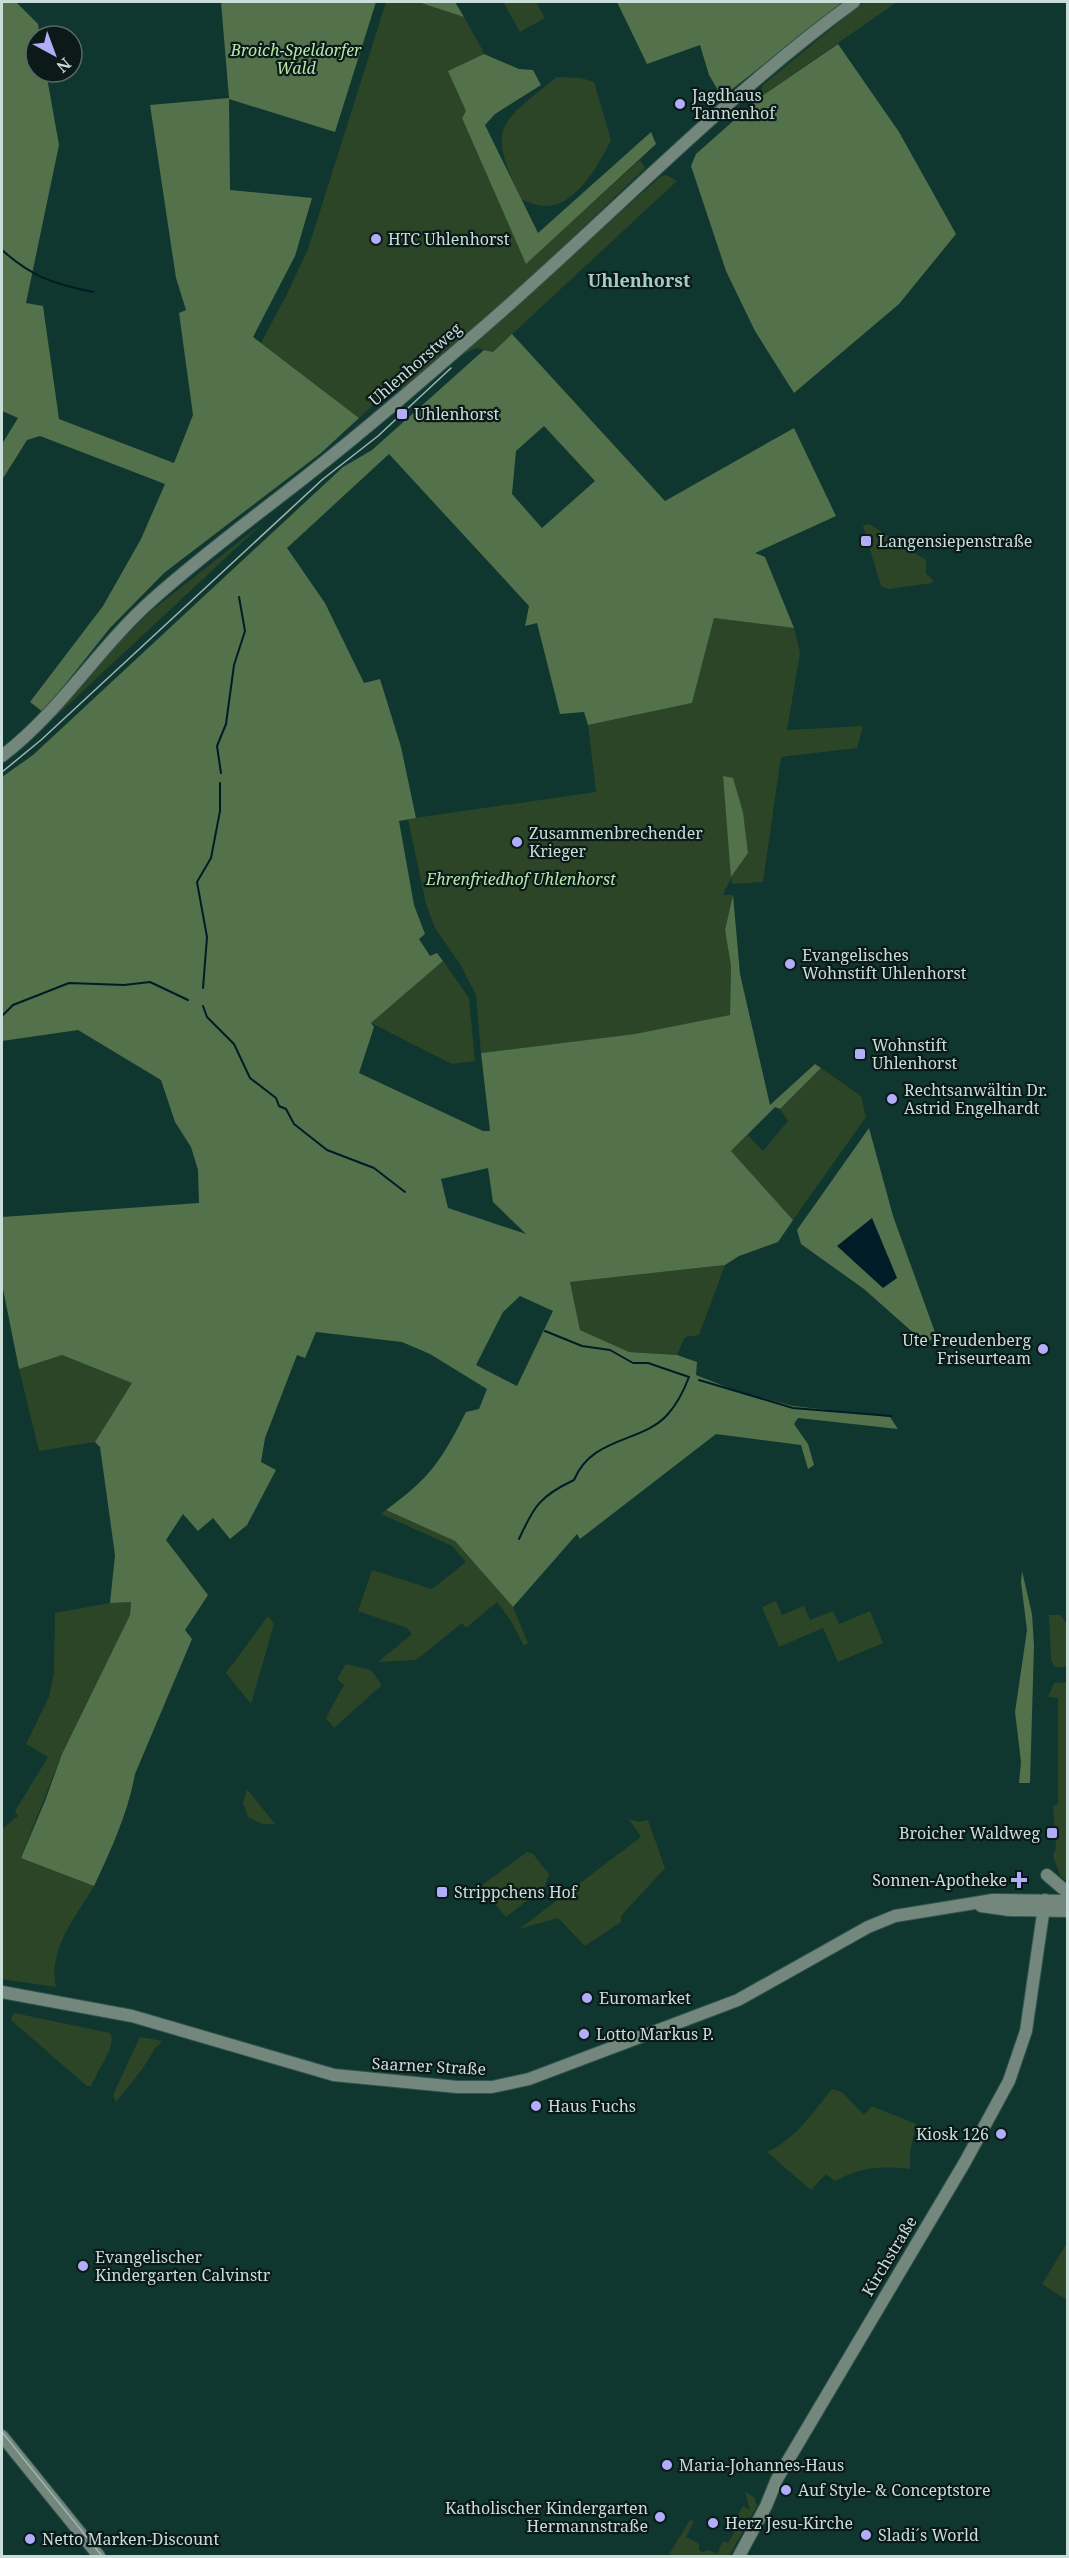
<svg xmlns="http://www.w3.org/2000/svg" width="1069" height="2558" font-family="'Noto Serif',serif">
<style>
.green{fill:#2c4526;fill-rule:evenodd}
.forest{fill:#53714b;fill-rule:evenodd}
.water{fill:#001c26}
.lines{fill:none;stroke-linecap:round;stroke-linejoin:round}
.stream{stroke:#001c26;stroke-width:2}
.secondary-casing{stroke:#31544e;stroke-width:14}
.secondary{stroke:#73877c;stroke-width:12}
.tram{stroke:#9eb6b2;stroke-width:1.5}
.poi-dot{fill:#b2adf9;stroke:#0b1a18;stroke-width:2}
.labels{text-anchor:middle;stroke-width:4.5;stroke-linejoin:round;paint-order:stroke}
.park-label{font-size:16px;font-style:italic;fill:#b6e7a9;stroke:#0b1a18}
.poi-label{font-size:16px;fill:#c9ddd9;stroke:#0b1a18;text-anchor:start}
.street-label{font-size:16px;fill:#c9ddd9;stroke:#0b1a18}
.neighbourhood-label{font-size:18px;font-weight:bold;fill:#a4ccc4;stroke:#0b1a18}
</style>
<rect width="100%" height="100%" fill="#103630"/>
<g class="green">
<path d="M 386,2 L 418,2 L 464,17 L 482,49 L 484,54 L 449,71 L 467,111 L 462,118 L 526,263 L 640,160 L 645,168 L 544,265 L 405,388 L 392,388 L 359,418 L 261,343 L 286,296 L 308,249 Z"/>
<path d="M 503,2 L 536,2 L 545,18 L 520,32 Z"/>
<path d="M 864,2 L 897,2 L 759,98 L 763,85 Z"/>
<path d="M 557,77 L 581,78 L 594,82 L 611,140 C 600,163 575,208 544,206 C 537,206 529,202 522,200 C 486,127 498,124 557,77 Z"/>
<path d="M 666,175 L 677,181 L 493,352 L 476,348 L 458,357 L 660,177 Z"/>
<path d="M 264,522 L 53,719 L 116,645 L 151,611 Z"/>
<path d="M 869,524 L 926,560 L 926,574 L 933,580 L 932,583 L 889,589 L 881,586 L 863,526 Z"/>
<path d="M 714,618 L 794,628 L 800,653 L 787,730 L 863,726 L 857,748 L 781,757 L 763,882 L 732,884 L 731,878 L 723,895 L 733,895 L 725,930 L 731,966 L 730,1015 L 636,1034 L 481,1053 L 476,995 L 460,964 L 435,928 L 426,904 L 408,819 L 596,792 L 588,725 L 692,703 ZM 723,777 L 733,779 L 743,812 L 748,853 L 732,876 Z"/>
<path d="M 443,961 L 469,998 L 475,1061 L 452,1064 L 371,1023 Z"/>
<path d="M 821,1068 L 861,1096 L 866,1117 L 793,1220 L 731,1151 L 748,1135 L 763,1151 L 788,1121 L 780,1109 Z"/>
<path d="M 725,1265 L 699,1335 L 685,1337 L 677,1355 L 629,1352 L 580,1330 L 570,1282 Z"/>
<path d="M 61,1355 L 133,1383 L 95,1442 L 39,1451 L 19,1369 Z"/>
<path d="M 386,1510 L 455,1541 L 513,1607 L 528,1643 L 524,1646 L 511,1621 L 497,1602 L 466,1628 L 462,1623 L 416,1660 L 378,1662 L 412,1634 L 407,1628 L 358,1611 L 372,1570 L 432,1589 L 466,1562 L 452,1546 L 381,1514 Z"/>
<path d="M 776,1601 L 782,1615 L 804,1606 L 810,1620 L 833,1611 L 839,1624 L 870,1611 L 883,1643 L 838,1662 L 823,1628 L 779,1647 L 762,1607 Z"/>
<path d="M 131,1602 L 130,1615 L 62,1754 L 21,1857 L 94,1886 C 75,1918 48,1949 56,1987 L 2,1979 L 2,1829 L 18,1816 L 15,1811 L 48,1757 L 26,1744 L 49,1697 L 54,1673 L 55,1613 L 110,1603 Z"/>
<path d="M 1049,1615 L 1061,1615 L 1067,1625 L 1067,1667 L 1055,1667 L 1051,1660 Z"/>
<path d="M 268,1616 L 274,1624 L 251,1704 L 226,1673 Z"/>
<path d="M 346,1664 L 371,1670 L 382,1685 L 334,1728 L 326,1718 L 344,1685 L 337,1679 Z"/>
<path d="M 1067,1682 L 1068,1682 L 1067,1882 L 1060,1875 L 1053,1856 L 1056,1848 L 1053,1806 L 1058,1804 L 1058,1698 L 1048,1697 L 1054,1683 Z"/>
<path d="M 247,1789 L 275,1824 L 262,1824 L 248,1817 L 243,1803 Z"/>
<path d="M 629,1819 L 639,1822 L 647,1820 L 649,1823 L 665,1868 L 621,1916 L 621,1922 L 585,1946 L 558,1918 L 519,1929 L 641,1837 Z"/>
<path d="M 527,1852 L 533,1854 L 549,1874 L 545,1886 L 506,1917 L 481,1886 Z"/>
<path d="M 14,2013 L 110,2033 L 112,2038 L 110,2049 L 91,2086 L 87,2086 L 12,2021 L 11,2018 Z"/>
<path d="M 140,2037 L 163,2041 L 155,2048 L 143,2068 L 116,2102 L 113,2095 Z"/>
<path d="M 832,2089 L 842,2092 L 864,2115 L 872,2106 L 916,2124 L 910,2152 L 910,2169 C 879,2166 862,2167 835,2181 L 826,2174 L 811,2190 L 767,2152 C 794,2141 814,2111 832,2089 Z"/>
<path d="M 1067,2243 L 1068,2300 L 1067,2300 L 1042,2284 Z"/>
<path d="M 745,2492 L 754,2497 L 757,2506 L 729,2556 L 668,2556 L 690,2520 L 694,2521 L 686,2537 L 699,2544 L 699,2550 L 703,2552 L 709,2550 L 717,2554 L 723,2541 L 728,2543 L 734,2533 L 730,2528 L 743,2506 L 750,2510 Z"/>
</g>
<g class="forest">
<path d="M 2,2 L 16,2 L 38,24 L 40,36 L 36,36 L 36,72 L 46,72 L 59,145 L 26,303 L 43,306 L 59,419 L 174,463 L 193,415 L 179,313 L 186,310 L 176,278 L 150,105 L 229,98 L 221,2 L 376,2 L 335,132 L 229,99 L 230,190 L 312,198 L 295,256 L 253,337 L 359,418 L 321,453 L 164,573 L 110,628 L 43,712 L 30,702 L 103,606 L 141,539 L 165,484 L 40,436 L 27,440 L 2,480 L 2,444 L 18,418 L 2,411 Z"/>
<path d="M 418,2 L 455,2 L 464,17 Z"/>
<path d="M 617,2 L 844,2 L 722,97 L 709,75 L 700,45 L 647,64 Z"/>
<path d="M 838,44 L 899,132 L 956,234 L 899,304 L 794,393 L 755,331 L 726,271 L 691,166 L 696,154 L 759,98 Z"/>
<path d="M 484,54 L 519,69 L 533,70 L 541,85 L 495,114 L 485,125 L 538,233 L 651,132 L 656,144 L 526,264 L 462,118 L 466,111 L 448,71 Z"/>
<path d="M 512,334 L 665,501 L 794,428 L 836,516 L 755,553 L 765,557 L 794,628 L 714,618 L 692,703 L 588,725 L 584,712 L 560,714 L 537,623 L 525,626 L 529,606 L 389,454 L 287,548 L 325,603 L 364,683 L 380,679 L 401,747 L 416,818 L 399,821 L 414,905 L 425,934 L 419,939 L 430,956 L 437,953 L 443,961 L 371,1023 L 374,1027 L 359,1073 L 483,1131 L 490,1131 L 481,1053 L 635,1034 L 730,1015 L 731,966 L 725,930 L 733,895 L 740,974 L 770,1105 L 815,1064 L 821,1068 L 780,1109 L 775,1107 L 731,1151 L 793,1220 L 778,1242 L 739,1256 L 725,1265 L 570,1282 L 580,1330 L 629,1352 L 677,1355 L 697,1362 L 696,1375 L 739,1392 L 793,1406 L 890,1417 L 898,1429 L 798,1418 L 794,1424 L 808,1444 L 814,1465 L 808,1469 L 801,1445 L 716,1434 L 580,1539 L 577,1534 L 513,1607 L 455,1541 L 386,1510 C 431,1477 441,1461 466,1412 L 479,1409 L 487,1389 L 430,1354 L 402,1342 L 316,1332 L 305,1358 L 297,1355 L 265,1438 L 261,1462 L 276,1470 L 247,1525 L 230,1539 L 213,1518 L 198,1531 L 183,1514 L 166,1540 L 208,1595 L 185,1630 L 192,1639 L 135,1774 C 128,1813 111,1850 94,1886 L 21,1858 L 45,1801 L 62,1754 L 130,1615 L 131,1602 L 110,1603 L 115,1555 L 100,1447 L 95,1442 L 132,1383 L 62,1355 L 19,1369 L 2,1284 L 2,1217 L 199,1203 L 198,1170 L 191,1147 L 175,1122 L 161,1080 L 78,1030 L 2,1041 L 2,777 L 33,755 L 343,467 L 372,450 L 484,350 L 493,352 ZM 544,426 L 595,481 L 542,528 L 512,494 L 516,451 ZM 488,1168 L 493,1202 L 526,1234 L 448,1208 L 441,1179 ZM 520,1296 L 553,1311 L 517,1386 L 476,1365 L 503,1312 Z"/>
<path d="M 723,776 L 733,778 L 743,812 L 748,853 L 731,877 Z"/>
<path d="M 869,1128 L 893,1216 L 936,1335 L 926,1344 L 864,1289 L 801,1244 L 797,1230 Z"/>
<path d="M 1022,1571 L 1032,1614 L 1034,1645 L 1030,1783 L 1019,1783 L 1021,1762 L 1015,1712 L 1027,1630 L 1021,1582 Z"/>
</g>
<path class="water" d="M 872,1218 L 897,1278 L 883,1288 L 837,1246 Z"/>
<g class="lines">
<g class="stream">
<path d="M 2,250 C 32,277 54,284 93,292"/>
<path d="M 221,773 L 217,746 L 226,724 L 234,665 L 245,631 L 239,597"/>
<path d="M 203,988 L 207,937 L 197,882 L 211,858 L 220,811 L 220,783"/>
<path d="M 203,1006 L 207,1017 L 234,1044 L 250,1078 L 276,1098 L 279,1106 L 286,1109 L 294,1124 L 327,1150 L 374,1168 L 405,1192"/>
<path d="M 2,1016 L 13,1005 L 69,983 L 124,985 L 150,982 L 188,1000"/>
<path d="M 699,1380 L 793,1408 L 891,1416"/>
<path d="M 519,1539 C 534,1506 540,1496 574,1480 C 592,1436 643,1443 668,1414 C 678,1403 684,1390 689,1377 L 648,1363 L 633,1363 L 610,1350 L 582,1346 L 545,1331"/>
</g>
<g class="secondary-casing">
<g id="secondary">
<path d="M 2,756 C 60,712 98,648 152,600 C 201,556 253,518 304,478 C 369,427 431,373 493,319 C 613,214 725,96 854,2"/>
<path d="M 1047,1875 L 1068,1893"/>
<path d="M 981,1906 L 1009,1910 L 1068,1911"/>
<path d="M 2,1992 L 132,2016 L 334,2075 L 457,2087 L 492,2087 L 529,2079 L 738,2000 L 868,1927 L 895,1916 L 993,1900 L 1068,1901"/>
<path d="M 2,2436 L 99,2556"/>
<path d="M 739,2556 L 766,2506 L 777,2479 L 965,2162 L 1009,2081 L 1026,2031 L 1045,1900"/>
</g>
</g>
<use href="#secondary" class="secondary"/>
<g class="tram">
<path d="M 2,772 L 41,740 L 323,479 L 378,436 L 451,368"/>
<path d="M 2,2432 L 102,2556"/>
</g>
</g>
<g class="poi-dot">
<circle cx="680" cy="104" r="6"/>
<circle cx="376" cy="239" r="6"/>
<rect x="396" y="408" width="12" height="12" rx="3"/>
<rect x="860" y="535" width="12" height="12" rx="3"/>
<circle cx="517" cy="842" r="6"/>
<circle cx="790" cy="964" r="6"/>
<rect x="854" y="1048" width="12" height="12" rx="3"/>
<circle cx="892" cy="1099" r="6"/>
<circle cx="1043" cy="1349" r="6"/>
<rect x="1046" y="1827" width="12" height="12" rx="3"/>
<path d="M1016 1871h6v6h6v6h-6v6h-6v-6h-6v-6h6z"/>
<rect x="436" y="1886" width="12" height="12" rx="3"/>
<circle cx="587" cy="1998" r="6"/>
<circle cx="584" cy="2034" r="6"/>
<circle cx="536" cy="2106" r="6"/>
<circle cx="1001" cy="2134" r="6"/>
<circle cx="83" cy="2266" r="6"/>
<circle cx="667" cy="2465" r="6"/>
<circle cx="786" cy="2490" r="6"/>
<circle cx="660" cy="2517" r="6"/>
<circle cx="713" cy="2523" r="6"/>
<circle cx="866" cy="2535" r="6"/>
<circle cx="30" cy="2539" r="6"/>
</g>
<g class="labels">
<g class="park-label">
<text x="296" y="56">Broich-Speldorfer<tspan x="296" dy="18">Wald</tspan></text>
<text x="521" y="885">Ehrenfriedhof Uhlenhorst</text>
</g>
<g class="poi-label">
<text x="692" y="101">Jagdhaus<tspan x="692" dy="18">Tannenhof</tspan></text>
<text x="388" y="245">HTC Uhlenhorst</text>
<text x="414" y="420">Uhlenhorst</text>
<text x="878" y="547">Langensiepenstraße</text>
<text x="529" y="839">Zusammenbrechender<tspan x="529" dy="18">Krieger</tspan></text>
<text x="802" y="961">Evangelisches<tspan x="802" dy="18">Wohnstift Uhlenhorst</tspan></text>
<text x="872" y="1051">Wohnstift<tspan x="872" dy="18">Uhlenhorst</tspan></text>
<text x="904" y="1096">Rechtsanwältin Dr.<tspan x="904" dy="18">Astrid Engelhardt</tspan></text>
<text x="1031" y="1346" text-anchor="end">Ute Freudenberg<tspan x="1031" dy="18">Friseurteam</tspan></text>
<text x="1040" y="1839" text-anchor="end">Broicher Waldweg</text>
<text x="1007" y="1886" text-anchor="end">Sonnen-Apotheke</text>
<text x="454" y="1898">Strippchens Hof</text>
<text x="599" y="2004">Euromarket</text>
<text x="596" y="2040">Lotto Markus P.</text>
<text x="548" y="2112">Haus Fuchs</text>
<text x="989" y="2140" text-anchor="end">Kiosk 126</text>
<text x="95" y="2263">Evangelischer<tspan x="95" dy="18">Kindergarten Calvinstr</tspan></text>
<text x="679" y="2471">Maria-Johannes-Haus</text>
<text x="798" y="2496">Auf Style- &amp; Conceptstore</text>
<text x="648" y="2514" text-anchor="end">Katholischer Kindergarten<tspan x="648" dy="18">Hermannstraße</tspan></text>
<text x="725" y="2529">Herz Jesu-Kirche</text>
<text x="878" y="2541">Sladi´s World</text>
<text x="42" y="2545">Netto Marken-Discount</text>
</g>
<g class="street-label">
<text transform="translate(415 364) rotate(-41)" y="6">Uhlenhorstweg</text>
<text transform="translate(429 2066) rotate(3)" y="6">Saarner Straße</text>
<text transform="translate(889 2256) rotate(-59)" y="6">Kirchstraße</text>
</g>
<g class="neighbourhood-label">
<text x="639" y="287">Uhlenhorst</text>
</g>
</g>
<rect width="1069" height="2558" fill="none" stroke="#c9ddd9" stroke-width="6"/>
<g transform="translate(54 54) rotate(139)"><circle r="28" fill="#0b1a18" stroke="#576865" stroke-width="1.5"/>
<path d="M0-4.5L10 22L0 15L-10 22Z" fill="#b2adf9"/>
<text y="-9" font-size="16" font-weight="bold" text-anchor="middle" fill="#c9ddd9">N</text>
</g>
</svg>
